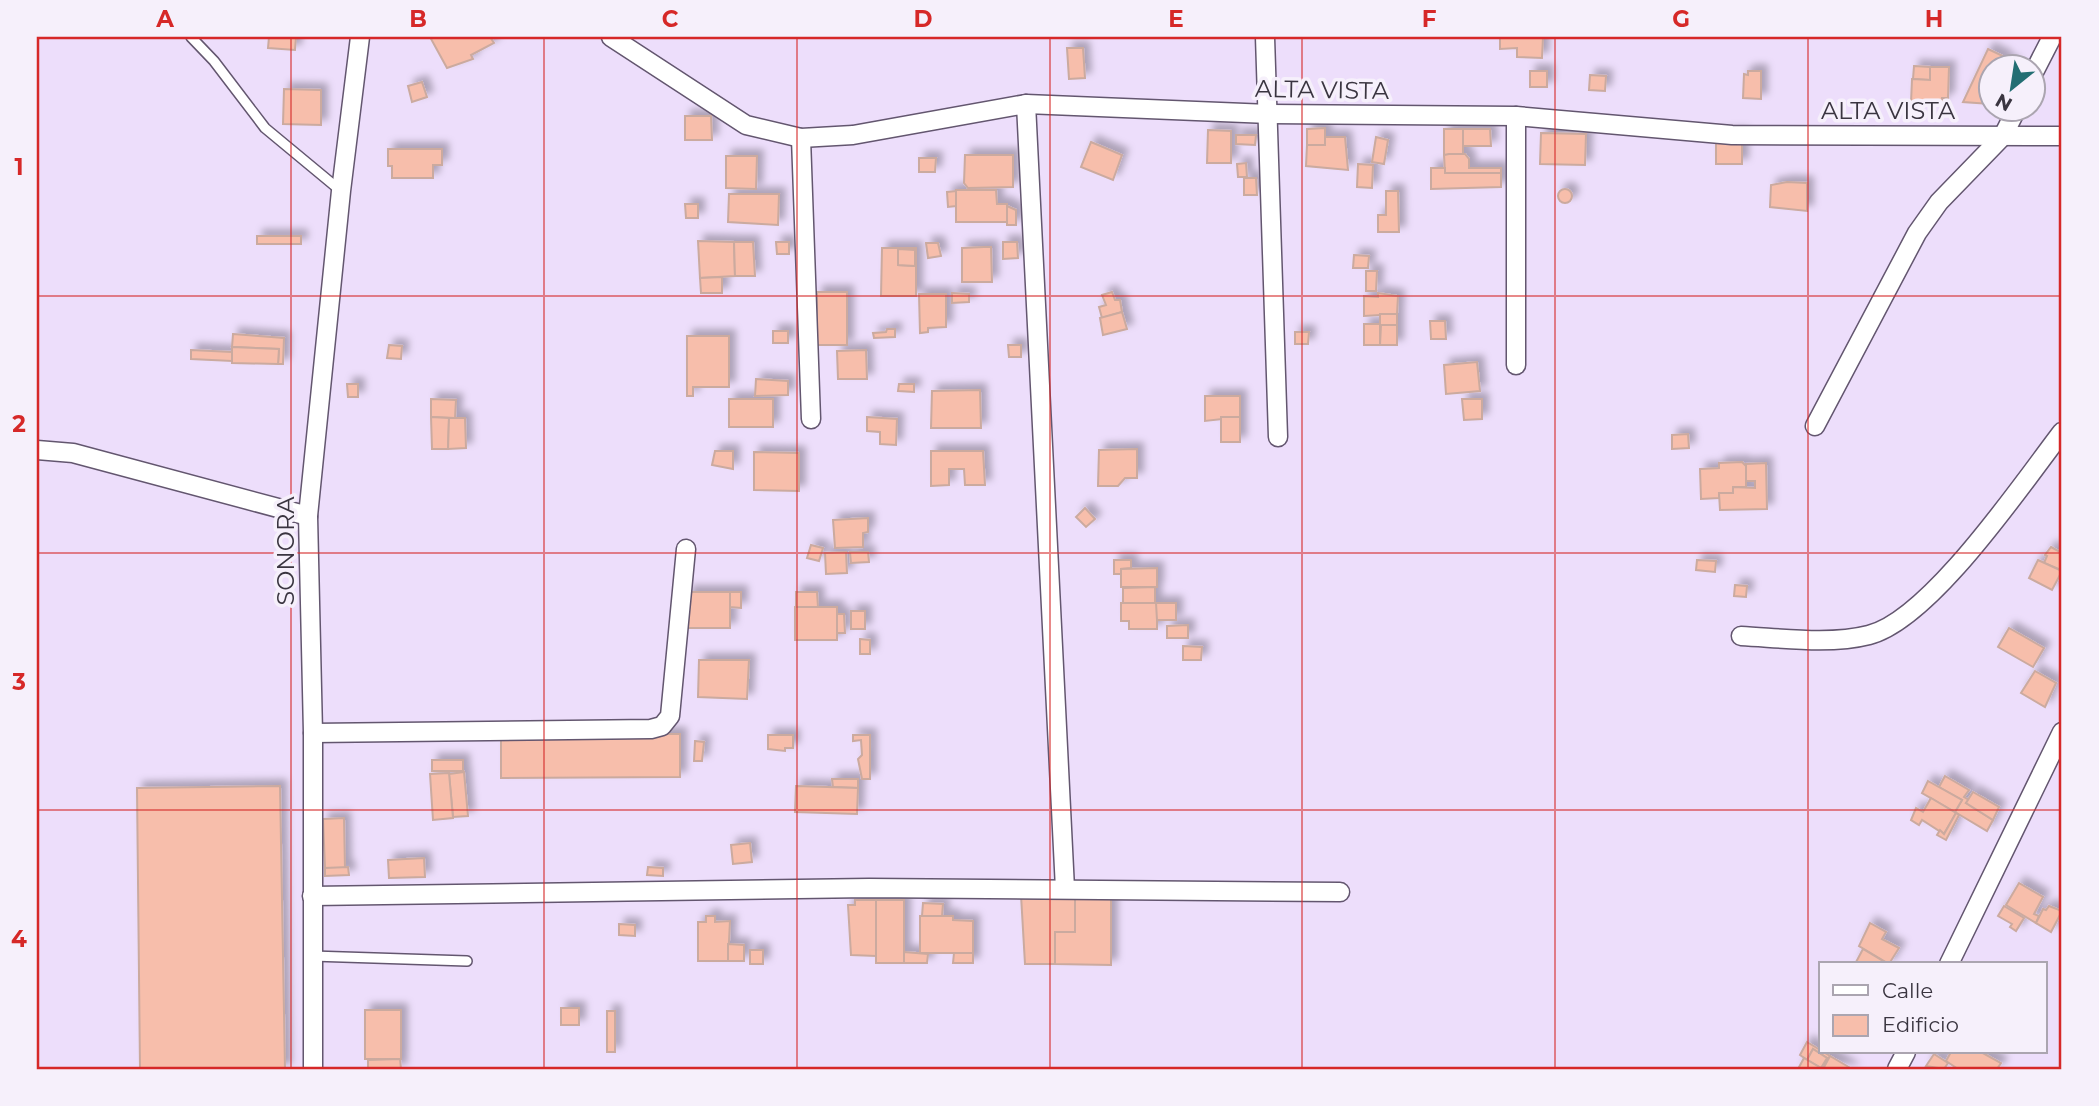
<svg xmlns="http://www.w3.org/2000/svg" width="2099" height="1106" font-family="Montserrat,sans-serif">
<style>
.building{fill:#f7beab;stroke:#cbaa9f;stroke-width:2;fill-rule:evenodd;filter:url(#shadow)}
.lines{fill:none;stroke-linecap:round;stroke-linejoin:round}
.lane-casing{stroke:#63566f;stroke-width:12}
.street-casing{stroke:#63566f;stroke-width:21}
.lane{stroke:#fff;stroke-width:9}
.street{stroke:#fff;stroke-width:18}
.grid{fill:none;stroke:#d62828;stroke-width:2;stroke-opacity:0.55}
.labels{text-anchor:middle;stroke-width:7;stroke-linejoin:round;paint-order:stroke}
.street-label{font-size:24px;fill:#3a3540;stroke:#f6f0fb}
.neatline{fill:none;stroke:#d62828;stroke-width:2.5}
.grid-label{font-size:23px;text-anchor:middle;font-weight:bold;fill:#d62828}
</style>
<defs>
<filter id="shadow"><feDropShadow dx="6" dy="-6" stdDeviation="3.5" flood-color="#0004"/></filter>
</defs>
<rect width="100%" height="100%" fill="#eddefb"/>
<g class="building">
<path d="M 269,37 L 296,37 L 295,50 L 268,48 Z"/>
<path d="M 430,37 L 490,37 L 494,43 L 471,55 L 473,59 L 447,68 Z"/>
<path d="M 1500,37 L 1543,37 L 1542,58 L 1517,57 L 1517,48 L 1500,49 Z"/>
<path d="M 1067,48 L 1083,48 L 1085,78 L 1069,79 Z"/>
<path d="M 1988,49 L 2005,57 L 2004,60 L 2014,64 L 2013,66 L 1990,66 L 1990,104 L 1963,102 Z"/>
<path d="M 1914,66 L 1930,67 L 1930,80 L 1913,79 Z"/>
<path d="M 1930,67 L 1949,67 L 1948,98 L 1942,98 L 1942,103 L 1911,103 L 1912,79 L 1930,80 Z"/>
<rect x="1530" y="71" width="17" height="16"/>
<path d="M 1748,71 L 1761,71 L 1761,99 L 1743,98 L 1744,74 L 1748,75 Z"/>
<path d="M 1590,75 L 1606,76 L 1605,91 L 1589,90 Z"/>
<path d="M 422,82 L 427,97 L 412,102 L 408,86 Z"/>
<path d="M 284,89 L 321,90 L 321,125 L 283,124 Z"/>
<path d="M 685,116 L 711,116 L 712,140 L 685,140 Z"/>
<path d="M 1325,128 L 1325,145 L 1307,145 L 1307,129 Z"/>
<path d="M 1444,129 L 1463,129 L 1463,154 L 1444,155 Z"/>
<path d="M 1463,129 L 1490,129 L 1491,146 L 1463,146 Z"/>
<path d="M 1208,130 L 1231,131 L 1231,163 L 1207,163 Z"/>
<path d="M 1541,133 L 1586,134 L 1585,165 L 1540,164 Z"/>
<path d="M 1742,134 L 1742,164 L 1716,164 L 1716,135 Z"/>
<path d="M 1236,135 L 1256,135 L 1255,145 L 1236,144 Z"/>
<path d="M 1325,137 L 1345,137 L 1348,170 L 1306,166 L 1307,145 L 1325,145 Z"/>
<path d="M 1376,137 L 1388,140 L 1384,164 L 1372,162 Z"/>
<path d="M 1091,142 L 1122,155 L 1113,180 L 1081,167 Z"/>
<path d="M 388,149 L 442,149 L 442,165 L 433,165 L 433,178 L 392,178 L 392,166 L 388,166 Z"/>
<path d="M 1449,154 L 1465,154 L 1469,159 L 1469,168 L 1501,168 L 1501,173 L 1445,173 L 1444,155 Z"/>
<path d="M 965,155 L 1013,155 L 1013,187 L 968,188 L 964,183 Z"/>
<path d="M 726,156 L 757,156 L 756,189 L 726,188 Z"/>
<path d="M 919,158 L 936,158 L 935,172 L 919,172 Z"/>
<path d="M 1246,163 L 1247,177 L 1238,177 L 1237,164 Z"/>
<path d="M 1358,164 L 1373,165 L 1372,188 L 1357,187 Z"/>
<path d="M 1431,168 L 1445,168 L 1445,173 L 1501,173 L 1501,187 L 1431,189 Z"/>
<path d="M 1244,178 L 1256,178 L 1257,195 L 1244,195 Z"/>
<path d="M 1787,182 L 1807,183 L 1807,211 L 1770,207 L 1771,185 Z"/>
<circle cx="1565" cy="196" r="7"/>
<path d="M 956,190 L 996,190 L 997,204 L 1007,204 L 1007,222 L 956,222 Z"/>
<path d="M 956,191 L 956,206 L 948,207 L 947,192 Z"/>
<path d="M 1386,191 L 1398,191 L 1399,232 L 1378,232 L 1378,215 L 1386,215 Z"/>
<path d="M 729,194 L 779,194 L 778,225 L 728,222 Z"/>
<path d="M 685,204 L 698,204 L 698,218 L 686,218 Z"/>
<path d="M 1007,206 L 1016,210 L 1016,225 L 1007,225 Z"/>
<rect x="257" y="236" width="44" height="8"/>
<path d="M 698,241 L 734,242 L 735,276 L 700,278 Z"/>
<path d="M 734,242 L 753,242 L 755,276 L 735,276 Z"/>
<path d="M 776,242 L 789,242 L 789,254 L 777,254 Z"/>
<path d="M 1003,242 L 1017,242 L 1018,258 L 1003,259 Z"/>
<path d="M 926,243 L 938,243 L 941,256 L 928,258 Z"/>
<path d="M 984,247 L 991,247 L 992,282 L 962,282 L 962,248 Z"/>
<path d="M 882,248 L 916,248 L 916,296 L 881,296 ZM 898,249 L 915,250 L 915,266 L 898,265 Z"/>
<path d="M 898,249 L 915,250 L 915,266 L 898,265 Z"/>
<path d="M 1354,255 L 1369,256 L 1368,268 L 1353,268 Z"/>
<path d="M 1366,271 L 1377,271 L 1376,291 L 1366,291 Z"/>
<path d="M 722,277 L 722,293 L 701,293 L 700,278 Z"/>
<rect x="817" y="292" width="30" height="53"/>
<path d="M 1112,292 L 1115,300 L 1120,300 L 1122,312 L 1102,318 L 1099,307 L 1106,305 L 1102,295 Z"/>
<path d="M 952,293 L 969,294 L 969,302 L 952,303 Z"/>
<path d="M 1378,293 L 1398,296 L 1397,314 L 1364,316 L 1364,296 L 1378,297 Z"/>
<path d="M 919,294 L 946,294 L 946,327 L 928,328 L 928,332 L 920,333 Z"/>
<path d="M 1122,312 L 1127,329 L 1103,335 L 1100,318 Z"/>
<path d="M 1380,314 L 1397,314 L 1397,325 L 1380,326 Z"/>
<path d="M 1430,321 L 1445,321 L 1446,339 L 1431,339 Z"/>
<rect x="1364" y="324" width="16" height="21"/>
<path d="M 1381,325 L 1397,325 L 1397,345 L 1380,345 Z"/>
<path d="M 887,329 L 895,329 L 895,337 L 874,338 L 873,333 L 886,332 Z"/>
<rect x="773" y="331" width="15" height="12"/>
<path d="M 1295,332 L 1309,332 L 1308,344 L 1295,344 Z"/>
<path d="M 233,334 L 284,338 L 283,364 L 278,364 L 279,349 L 232,347 Z"/>
<path d="M 687,336 L 729,336 L 729,387 L 693,387 L 693,396 L 687,396 Z"/>
<path d="M 389,345 L 402,346 L 401,359 L 387,358 Z"/>
<path d="M 1008,345 L 1021,345 L 1021,357 L 1009,357 Z"/>
<path d="M 232,347 L 279,349 L 278,364 L 232,363 Z"/>
<path d="M 191,350 L 232,352 L 232,361 L 191,359 Z"/>
<path d="M 866,350 L 867,379 L 838,379 L 837,351 Z"/>
<path d="M 1477,362 L 1480,391 L 1446,394 L 1444,365 Z"/>
<path d="M 756,379 L 788,381 L 788,395 L 755,396 Z"/>
<path d="M 347,384 L 358,384 L 358,397 L 348,397 Z"/>
<path d="M 899,384 L 914,384 L 914,392 L 898,391 Z"/>
<path d="M 980,390 L 981,428 L 931,428 L 932,391 Z"/>
<path d="M 1205,396 L 1240,396 L 1240,417 L 1205,421 Z"/>
<path d="M 431,399 L 456,400 L 455,418 L 431,417 Z"/>
<rect x="729" y="399" width="44" height="28"/>
<path d="M 1462,399 L 1482,399 L 1482,419 L 1464,420 Z"/>
<path d="M 431,417 L 449,418 L 448,449 L 432,449 Z"/>
<path d="M 867,417 L 897,419 L 896,445 L 880,444 L 880,432 L 867,431 Z"/>
<rect x="1221" y="417" width="19" height="25"/>
<path d="M 449,418 L 465,418 L 466,448 L 448,449 Z"/>
<path d="M 1688,434 L 1689,448 L 1672,449 L 1672,435 Z"/>
<path d="M 1137,449 L 1137,478 L 1125,478 L 1118,486 L 1098,486 L 1099,450 Z"/>
<path d="M 715,451 L 733,451 L 733,469 L 712,465 Z"/>
<path d="M 931,451 L 983,451 L 985,485 L 965,485 L 964,469 L 949,469 L 949,485 L 931,486 Z"/>
<path d="M 754,452 L 799,453 L 799,491 L 754,490 Z"/>
<path d="M 1742,462 L 1746,466 L 1746,487 L 1733,487 L 1733,493 L 1719,493 L 1719,498 L 1701,499 L 1700,469 L 1719,468 L 1719,463 Z"/>
<path d="M 1766,463 L 1767,509 L 1720,510 L 1719,493 L 1733,493 L 1733,487 L 1755,488 L 1755,481 L 1746,481 L 1746,464 Z"/>
<path d="M 1085,508 L 1095,519 L 1086,527 L 1076,517 Z"/>
<path d="M 868,518 L 868,532 L 863,533 L 863,547 L 835,548 L 833,520 Z"/>
<path d="M 811,545 L 823,548 L 819,561 L 807,558 Z"/>
<path d="M 2051,547 L 2062,553 L 2061,570 L 2044,563 L 2047,556 L 2045,555 Z"/>
<path d="M 846,552 L 847,573 L 826,574 L 825,553 Z"/>
<path d="M 850,552 L 868,552 L 869,562 L 851,563 Z"/>
<path d="M 1114,560 L 1131,560 L 1131,568 L 1121,569 L 1121,574 L 1114,574 Z"/>
<path d="M 1697,560 L 1716,561 L 1715,572 L 1696,570 Z"/>
<path d="M 2038,560 L 2062,571 L 2052,590 L 2029,578 Z"/>
<path d="M 1157,568 L 1157,587 L 1121,587 L 1121,569 Z"/>
<path d="M 1735,585 L 1747,586 L 1746,597 L 1734,596 Z"/>
<path d="M 1155,587 L 1155,603 L 1123,603 L 1123,588 Z"/>
<rect x="687" y="592" width="43" height="36"/>
<path d="M 730,592 L 741,592 L 741,608 L 730,607 Z"/>
<path d="M 796,592 L 817,592 L 818,607 L 796,607 Z"/>
<path d="M 1121,603 L 1157,603 L 1157,629 L 1129,629 L 1129,621 L 1121,621 Z"/>
<path d="M 1156,603 L 1176,603 L 1176,620 L 1157,620 Z"/>
<rect x="795" y="607" width="42" height="33"/>
<rect x="851" y="611" width="14" height="18"/>
<path d="M 837,614 L 844,614 L 845,633 L 837,633 Z"/>
<path d="M 1188,625 L 1188,638 L 1167,638 L 1167,626 Z"/>
<path d="M 2009,628 L 2044,648 L 2033,667 L 1998,647 Z"/>
<path d="M 860,639 L 870,640 L 870,654 L 860,654 Z"/>
<path d="M 1183,646 L 1202,647 L 1201,660 L 1183,660 Z"/>
<path d="M 699,660 L 749,660 L 747,699 L 698,697 Z"/>
<path d="M 2035,671 L 2056,683 L 2045,707 L 2021,693 Z"/>
<path d="M 501,734 L 680,734 L 680,777 L 501,778 Z"/>
<path d="M 768,735 L 793,735 L 793,748 L 785,748 L 785,751 L 768,749 Z"/>
<path d="M 853,735 L 870,735 L 870,779 L 862,779 L 858,759 L 862,755 L 861,740 L 853,741 Z"/>
<path d="M 695,741 L 704,742 L 702,761 L 694,761 Z"/>
<rect x="432" y="760" width="31" height="11"/>
<path d="M 464,772 L 468,816 L 453,817 L 449,774 Z"/>
<path d="M 449,773 L 453,818 L 433,820 L 430,774 Z"/>
<path d="M 1945,776 L 1969,790 L 1964,797 L 1969,800 L 1966,803 L 1993,820 L 1987,831 L 1955,812 L 1962,800 L 1939,787 Z"/>
<path d="M 832,779 L 858,779 L 858,788 L 833,787 Z"/>
<path d="M 1928,781 L 1962,800 L 1955,812 L 1922,793 Z"/>
<path d="M 280,786 L 285,1069 L 140,1069 L 137,788 Z"/>
<path d="M 796,786 L 858,788 L 857,814 L 795,812 Z"/>
<path d="M 1973,792 L 1999,807 L 1993,820 L 1966,803 Z"/>
<path d="M 1931,798 L 1956,813 L 1944,834 L 1922,820 L 1919,825 L 1911,820 L 1916,808 L 1923,812 Z"/>
<path d="M 1956,813 L 1959,815 L 1946,840 L 1937,835 L 1940,830 L 1944,834 Z"/>
<path d="M 344,818 L 345,868 L 325,868 L 323,819 Z"/>
<path d="M 750,843 L 752,862 L 733,864 L 731,845 Z"/>
<path d="M 424,858 L 425,877 L 389,878 L 388,860 Z"/>
<path d="M 348,867 L 349,875 L 325,876 L 325,868 Z"/>
<path d="M 648,867 L 663,868 L 663,876 L 647,875 Z"/>
<path d="M 2019,883 L 2043,897 L 2034,914 L 2039,916 L 2036,923 L 2006,905 Z"/>
<path d="M 1021,895 L 1075,895 L 1075,932 L 1055,932 L 1055,964 L 1025,964 Z"/>
<path d="M 1075,895 L 1111,895 L 1111,965 L 1055,964 L 1055,932 L 1075,932 Z"/>
<path d="M 855,900 L 876,900 L 876,956 L 851,955 L 848,905 L 855,905 Z"/>
<rect x="876" y="900" width="28" height="63"/>
<path d="M 923,903 L 943,904 L 942,916 L 922,916 Z"/>
<path d="M 2004,906 L 2024,918 L 2016,931 L 2010,927 L 2012,924 L 1998,916 Z"/>
<path d="M 2049,906 L 2062,911 L 2051,932 L 2036,923 L 2043,909 L 2046,910 Z"/>
<path d="M 706,916 L 715,916 L 715,922 L 730,921 L 728,961 L 698,961 L 698,922 L 706,922 Z"/>
<path d="M 920,916 L 953,916 L 953,920 L 973,921 L 973,953 L 920,953 Z"/>
<path d="M 1870,923 L 1886,932 L 1882,939 L 1899,948 L 1889,964 L 1859,946 Z"/>
<path d="M 619,924 L 635,925 L 635,936 L 619,935 Z"/>
<path d="M 728,944 L 744,945 L 744,961 L 728,961 Z"/>
<path d="M 1863,949 L 1888,964 L 1855,964 Z"/>
<rect x="750" y="950" width="13" height="14"/>
<path d="M 904,952 L 928,954 L 927,963 L 904,963 Z"/>
<path d="M 954,953 L 973,953 L 973,963 L 953,963 Z"/>
<rect x="561" y="1008" width="18" height="17"/>
<rect x="365" y="1010" width="36" height="49"/>
<rect x="607" y="1011" width="8" height="41"/>
<path d="M 1807,1042 L 1830,1056 L 1823,1069 L 1827,1058 L 1813,1049 L 1807,1060 L 1800,1055 Z"/>
<path d="M 1813,1049 L 1827,1058 L 1821,1068 L 1807,1060 Z"/>
<path d="M 1951,1052 L 1981,1052 L 2001,1063 L 1997,1069 L 1958,1069 L 1946,1061 Z"/>
<path d="M 1934,1054 L 1948,1063 L 1944,1069 L 1926,1066 Z"/>
<path d="M 1830,1056 L 1852,1069 L 1798,1069 L 1804,1058 L 1823,1069 Z"/>
<path d="M 400,1059 L 401,1069 L 368,1069 L 368,1060 Z"/>
</g>
<g class="lines">
<g class="lane-casing">
<g id="lane">
<path d="M 191,37 L 214,61 L 265,128 L 341,191"/>
<path d="M 312,956 L 467,961"/>
</g>
</g>
<g class="street-casing">
<g id="street">
<path d="M 611,37 L 746,125 L 801,138 L 853,135 L 1026,104 L 1269,114 L 1516,116 L 1732,135 L 2062,136"/>
<path d="M 1265,37 L 1278,437"/>
<path d="M 2032,76 L 2052,37"/>
<path d="M 1026,104 L 1065,889"/>
<path d="M 1516,116 L 1516,365"/>
<path d="M 801,138 L 811,419"/>
<path d="M 1815,426 L 1917,233 L 1939,202 L 2003,136 L 2017,108"/>
<path d="M 37,450 L 73,453 L 308,516"/>
<path d="M 1741,636 C 1781,638 1830,645 1869,635 C 1930,620 2022,484 2062,432"/>
<path d="M 313,733 L 651,729 L 662,726 L 670,716 L 686,549"/>
<path d="M 312,896 L 869,888 L 1340,892"/>
<path d="M 1949,964 L 2062,732"/>
<path d="M 313,1069 L 313,733 L 308,516 L 341,191 L 360,37"/>
<path d="M 1897,1069 L 1906,1052"/>
</g>
</g>
<use href="#lane" class="lane"/>
<use href="#street" class="street"/>
</g>
<path class="grid" d="M 291,37 L 291,1069M 544,37 L 544,1069M 797,37 L 797,1069M 1050,37 L 1050,1069M 1302,37 L 1302,1069M 1555,37 L 1555,1069M 1808,37 L 1808,1069M 37,296 L 2062,296M 37,553 L 2062,553M 37,810 L 2062,810"/>
<g class="labels">
<g class="street-label">
<text transform="translate(1322 90) rotate(1)" y="8">ALTA VISTA</text>
<text x="1888" y="119">ALTA VISTA</text>
<text transform="translate(286 551) rotate(-90)" y="8">SONORA</text>
</g>
</g>
<rect width="2099" height="1106" fill="none" stroke="#f6f0fb" stroke-width="77"/>
<rect x="1819" y="962" width="228" height="91" fill="#f6f0fb" stroke="#aba5b0" stroke-width="2"/>
<rect x="1833" y="985" width="35" height="10" fill="#ffffff" stroke="#aba5b0" stroke-width="2"/>
<text x="1882" y="998" font-size="21" fill="#3a3540">Calle</text>
<rect x="1833" y="1015" width="35" height="21" fill="#f7beab" stroke="#aba5b0" stroke-width="2"/>
<text x="1882" y="1032" font-size="21" fill="#3a3540">Edificio</text>
<g transform="translate(2012 88) rotate(210)"><circle r="33" fill="#f6f0fb" stroke="#aba5b0" stroke-width="2"/>
<path d="M0-5L12 26L0 18L-12 26Z" fill="#236e73"/>
<text y="-10" font-size="19" font-weight="bold" text-anchor="middle" fill="#3a3540">N</text>
</g>
<rect x="38" y="38" width="2022" height="1030" class="neatline"/>
<g class="grid-label">
<text x="165" y="27">A</text>
<text x="418" y="27">B</text>
<text x="670" y="27">C</text>
<text x="923" y="27">D</text>
<text x="1176" y="27">E</text>
<text x="1429" y="27">F</text>
<text x="1681" y="27">G</text>
<text x="1934" y="27">H</text>
<text x="19" y="175">1</text>
<text x="19" y="432">2</text>
<text x="19" y="690">3</text>
<text x="19" y="947">4</text>
</g>
</svg>
